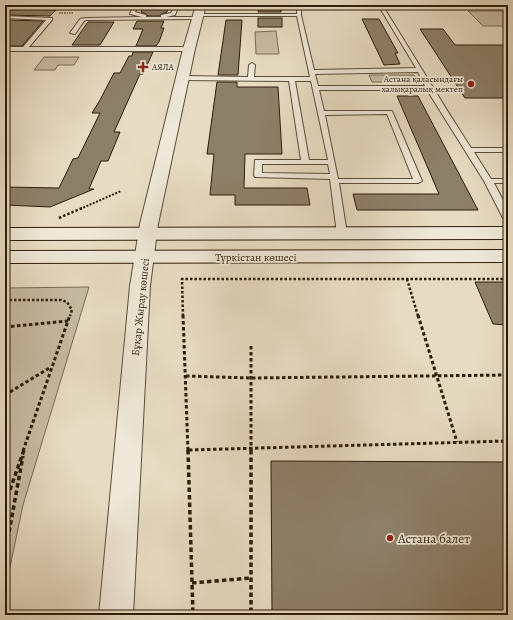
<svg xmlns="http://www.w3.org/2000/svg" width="513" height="620" font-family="Alegreya,serif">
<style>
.green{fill:#c7bca4;stroke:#7a6c57}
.building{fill:#8d806a;stroke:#2c1d0a}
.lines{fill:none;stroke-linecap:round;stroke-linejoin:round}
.service-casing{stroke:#5b4d38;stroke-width:2}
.tertiary-casing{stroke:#5b4d38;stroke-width:2}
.secondary-casing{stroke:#2c1d0a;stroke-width:2}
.path-far4{stroke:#2c1d0a;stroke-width:1;stroke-dasharray:1.5 1;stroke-linecap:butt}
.path-far3{stroke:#2c1d0a;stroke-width:2;stroke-dasharray:2 1.5;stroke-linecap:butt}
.path-far2{stroke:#2c1d0a;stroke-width:2.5;stroke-dasharray:2.5 2;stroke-linecap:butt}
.path-far1{stroke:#2c1d0a;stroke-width:3;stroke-dasharray:3.5 2.5;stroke-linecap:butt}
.path{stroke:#2c1d0a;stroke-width:3.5;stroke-dasharray:4.5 3;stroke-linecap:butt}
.service{fill:#efe8d8;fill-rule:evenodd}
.tertiary{fill:#efe8d8;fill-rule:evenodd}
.secondary{fill:#efe8d8;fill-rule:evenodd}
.poi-dot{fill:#8f2418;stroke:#efe8d8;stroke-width:1.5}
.labels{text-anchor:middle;stroke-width:3.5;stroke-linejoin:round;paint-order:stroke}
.far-poi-label{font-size:9px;fill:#2c1d0a;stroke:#efe8d8;text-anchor:start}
.street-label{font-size:11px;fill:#2c1d0a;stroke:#efe8d8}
.near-poi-label{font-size:13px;fill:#2c1d0a;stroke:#efe8d8;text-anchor:start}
</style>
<rect width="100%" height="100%" fill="#e7dcc3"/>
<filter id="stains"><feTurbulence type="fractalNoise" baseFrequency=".005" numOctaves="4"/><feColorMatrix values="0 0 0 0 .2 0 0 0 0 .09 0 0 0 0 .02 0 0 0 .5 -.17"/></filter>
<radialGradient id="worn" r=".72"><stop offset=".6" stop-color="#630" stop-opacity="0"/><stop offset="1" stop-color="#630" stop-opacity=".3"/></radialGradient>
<g class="green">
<path d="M 468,11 L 508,11 L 508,26 L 483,26 Z"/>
<path d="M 276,31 L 279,54 L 256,54 L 255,32 Z"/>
<path d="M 44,57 L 79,57 L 74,65 L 58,65 L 55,70 L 34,70 Z"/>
<path d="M 369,75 L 414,75 L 418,82 L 372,82 Z"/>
<path d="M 89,287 L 23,505 L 5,591 L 5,288 Z"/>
</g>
<g class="building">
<path d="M 144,5 L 169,5 L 167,12 L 161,14 L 160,16 L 148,16 L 146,14 L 141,12 Z"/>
<path d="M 259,5 L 281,5 L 281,12 L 258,12 Z"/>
<path d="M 5,7 L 59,7 L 50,16 L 5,15 Z"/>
<rect x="258" y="18" width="24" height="9"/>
<path d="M 362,19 L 379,19 L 398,53 L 395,53 L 400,64 L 384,65 Z"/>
<path d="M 5,20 L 43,21 L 22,46 L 5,46 Z"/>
<path d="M 226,20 L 242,20 L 238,75 L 218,75 Z"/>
<path d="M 137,21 L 164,21 L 161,28 L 164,28 L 159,42 L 156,46 L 136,46 L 143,29 L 133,29 Z"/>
<path d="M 88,22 L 114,22 L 100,45 L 72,45 Z"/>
<path d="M 420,29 L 443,29 L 455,45 L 508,45 L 508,98 L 465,98 Z"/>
<path d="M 133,52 L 153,52 L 143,74 L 140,74 L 114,132 L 120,132 L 108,161 L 101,161 L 89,189 L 94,189 L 50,207 L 5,205 L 5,187 L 59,188 L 73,159 L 78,158 L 100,113 L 92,113 L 100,100 L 114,73 L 120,73 L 129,56 L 132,56 Z"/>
<path d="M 217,82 L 237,82 L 237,87 L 278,87 L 282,154 L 245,154 L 244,188 L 307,188 L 310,205 L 235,205 L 235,195 L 210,195 L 214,154 L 207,154 Z"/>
<path d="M 397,96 L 418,96 L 478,210 L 357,210 L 353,194 L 439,194 Z"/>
<path d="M 475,282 L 504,282 L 508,290 L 508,325 L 493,324 Z"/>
<path d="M 271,461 L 508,462 L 508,615 L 272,615 Z"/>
</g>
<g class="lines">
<g class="service-casing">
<g id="service">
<path d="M 115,5 L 119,5 L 115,9 L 113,8 Z"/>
<path d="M 134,5 L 138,5 L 135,12 L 146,15 L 146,17 L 161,17 L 161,15 L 171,13 L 175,5 L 179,5 L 175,15 L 166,17 L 197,17 L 199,18 L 197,19 L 86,20 L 84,21 L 75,34 L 70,33 L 80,19 L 86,18 L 142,17 L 130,14 Z"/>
<path d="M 297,5 L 508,6 L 508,8 L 384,8 C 413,54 441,102 471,148 L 508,148 L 508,152 L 474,152 L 491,179 L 508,179 L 508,183 L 494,183 L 508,210 L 508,221 L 503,218 L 484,181 L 427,90 L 319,90 L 324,111 L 392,111 L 422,181 L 418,183 L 339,183 L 347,234 L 345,236 L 342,237 L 337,234 L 330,179 L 255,177 L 254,175 L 255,160 L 301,160 L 289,81 L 182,80 L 179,78 L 182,76 L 248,77 L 249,65 L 252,63 L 255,65 L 254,77 L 310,77 L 297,16 L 198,16 L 196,15 L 198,14 L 297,14 ZM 301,7 L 380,8 L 416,68 L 314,70 L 301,15 ZM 418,72 L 425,86 L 318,86 L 315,74 ZM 295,81 L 311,81 L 328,160 L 309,160 ZM 387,114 L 413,179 L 338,179 L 325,115 ZM 262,164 L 328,164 L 330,174 L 262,173 Z"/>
<path d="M 5,16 L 52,18 L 52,20 L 29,47 L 189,47 L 192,49 L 189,51 L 5,51 L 5,47 L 23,47 L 46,20 L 5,18 Z"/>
</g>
</g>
<g class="tertiary-casing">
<path id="tertiary" d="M 196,5 L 206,5 L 195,49 L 158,224 L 150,286 L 133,615 L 99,615 L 130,286 L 140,224 L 183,49 Z"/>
</g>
<g class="secondary-casing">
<g id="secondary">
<path d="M 508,227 L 508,239 L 5,240 L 5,228 Z"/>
<path d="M 508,250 L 508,262 L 5,263 L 5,251 Z"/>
</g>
</g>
<path class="path-far4" d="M 59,13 L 74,13"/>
<path class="path-far3" d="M 80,209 L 121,191"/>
<g class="path-far2">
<path d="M 59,218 L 82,208"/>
<path d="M 407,279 L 418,316"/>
<path d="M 5,300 L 61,300 L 67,302 L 72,310 L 70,316"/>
<path d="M 183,316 L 182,279 L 508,279"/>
</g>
<g class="path-far1">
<path d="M 183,315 L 188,451"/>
<path d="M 418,315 L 457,442"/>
<path d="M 5,327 L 68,321"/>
<path d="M 251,346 L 251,451"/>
<path d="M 186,376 L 252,378 L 508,375"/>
<path d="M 5,395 L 51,367"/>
<path d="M 189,450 L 508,441"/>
<path d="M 23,451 L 70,315"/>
</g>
<g class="path">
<path d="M 188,450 L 193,615"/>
<path d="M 251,450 L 251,615"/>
<path d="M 5,504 L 24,450"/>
<path d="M 5,554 L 23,456"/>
<path d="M 192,583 L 251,578"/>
</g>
<use href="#service" class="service"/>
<use href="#tertiary" class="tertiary"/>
<use href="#secondary" class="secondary"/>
</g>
<g class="poi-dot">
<path d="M141 61h4v4h4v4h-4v4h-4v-4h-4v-4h4z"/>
<circle cx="471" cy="84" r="4"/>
<circle cx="390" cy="538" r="4"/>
</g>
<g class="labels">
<g class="far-poi-label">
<text x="152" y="70">АЯЛА</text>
<text x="463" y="82" text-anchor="end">Астана қаласындағы<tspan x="463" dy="10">халықаралық мектеп</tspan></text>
</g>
<g class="street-label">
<text x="256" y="261">Түркістан көшесі</text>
<text transform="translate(140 307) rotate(-84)" y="4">Бұқар Жырау көшесі</text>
</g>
<g class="near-poi-label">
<text x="398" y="543">Астана балет</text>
</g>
</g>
<rect width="513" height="620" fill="none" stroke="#e7dcc3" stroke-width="20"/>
<rect x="6" y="6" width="501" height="608" fill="none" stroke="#2c1d0a" stroke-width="2"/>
<rect x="10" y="10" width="493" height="600" fill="none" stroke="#2c1d0a"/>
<rect width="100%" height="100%" filter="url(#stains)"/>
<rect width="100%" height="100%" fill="url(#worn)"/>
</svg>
